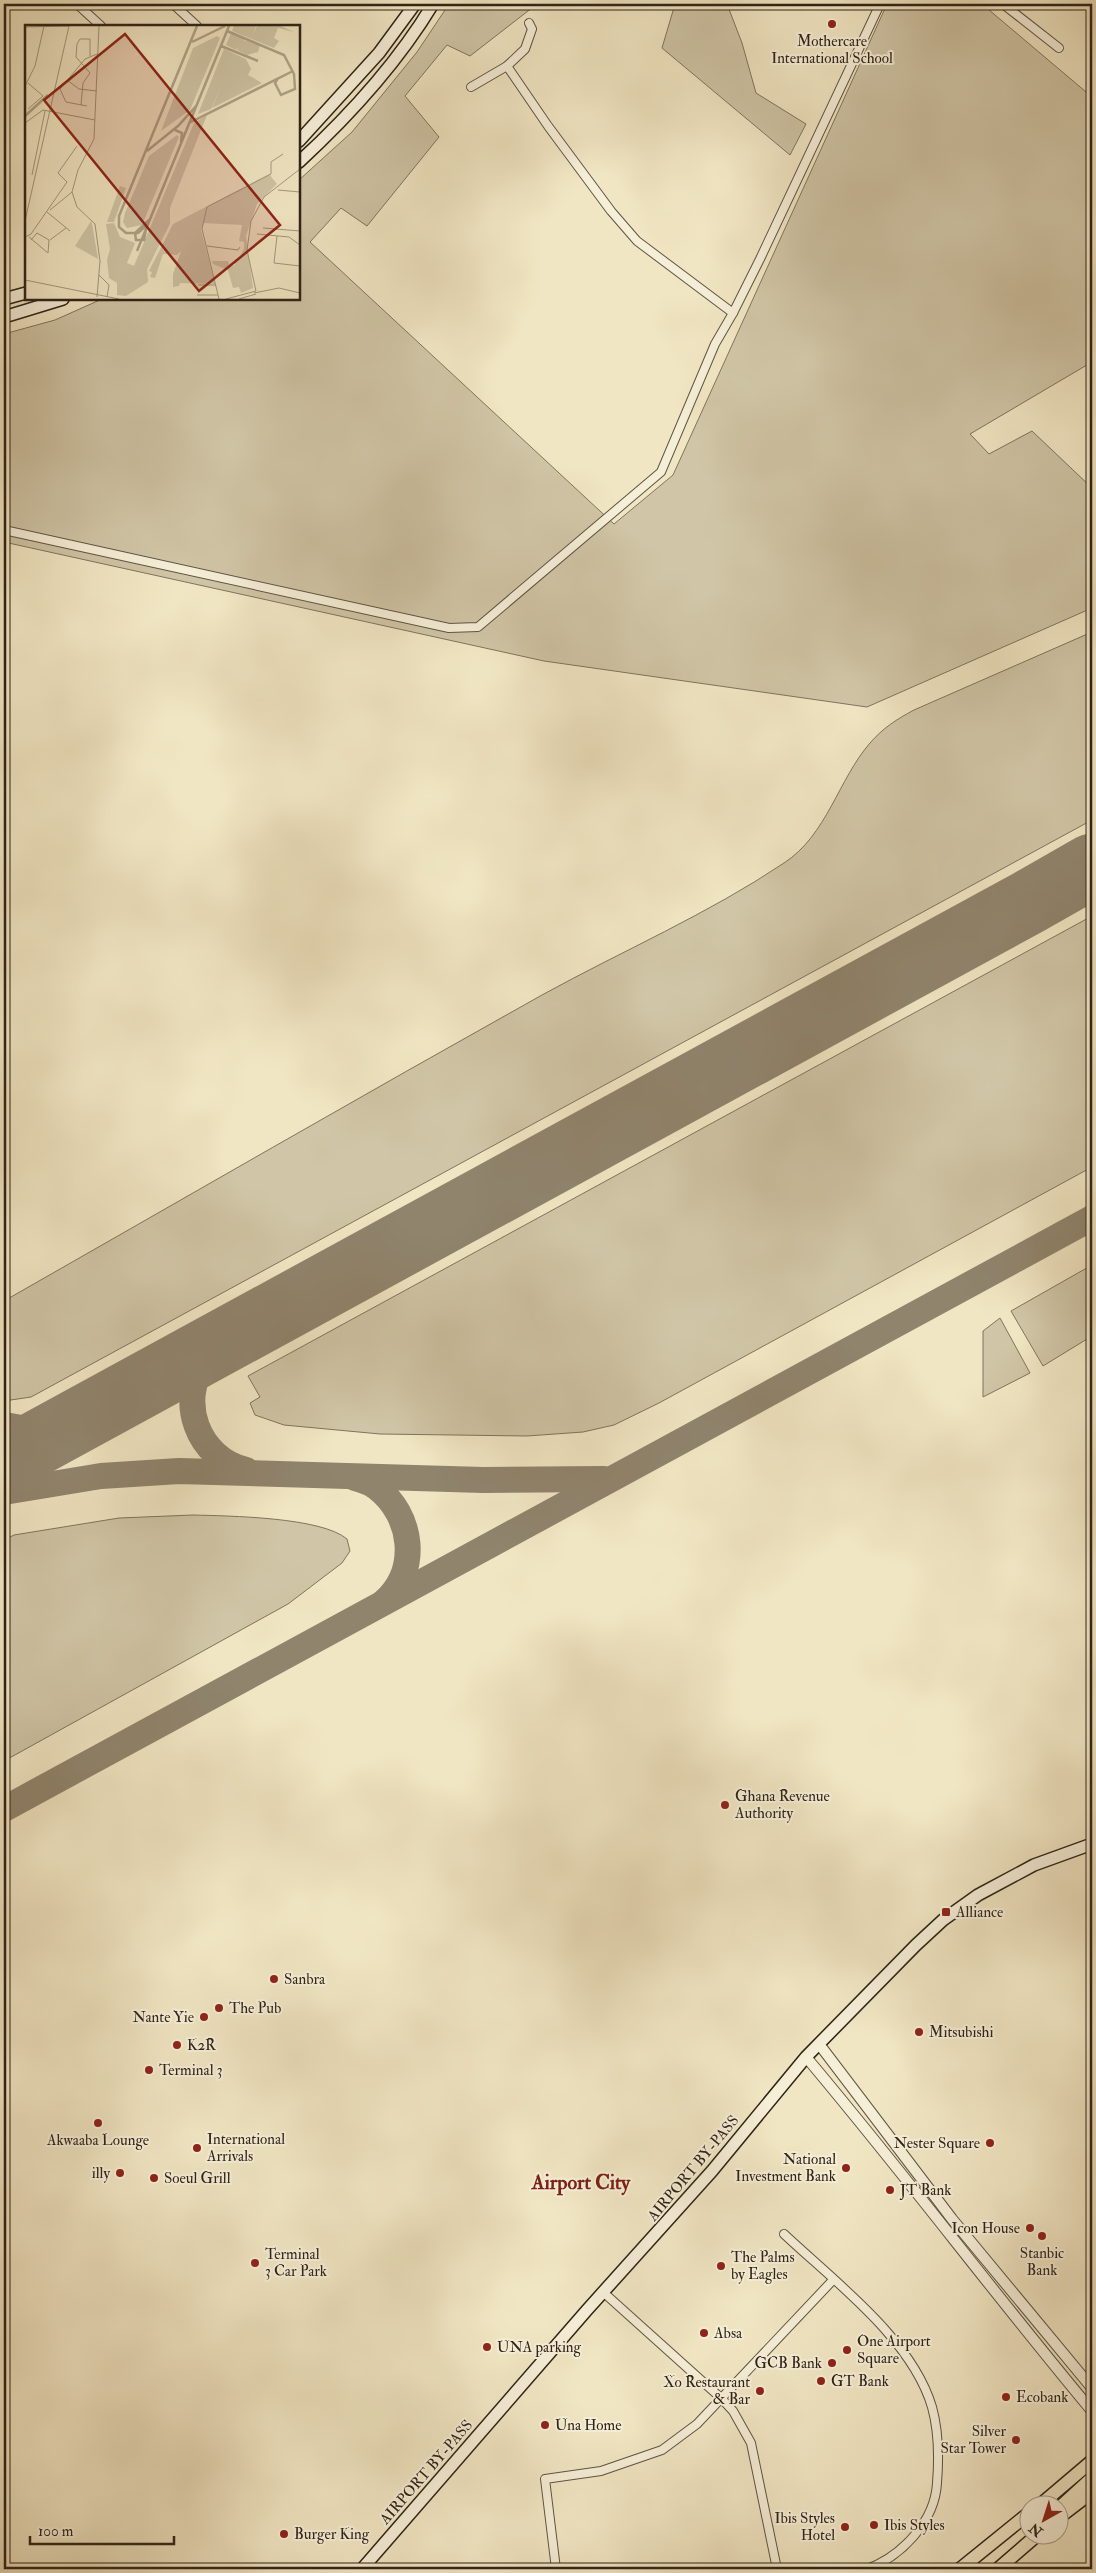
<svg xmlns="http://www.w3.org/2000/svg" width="1096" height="2573" font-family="'IM FELL Double Pica',serif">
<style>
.green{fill:#d0c5a6;stroke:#7f745e}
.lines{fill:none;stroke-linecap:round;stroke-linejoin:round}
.taxiway{stroke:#90846d;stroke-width:26}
.runway{stroke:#90846d;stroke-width:65}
.minor-casing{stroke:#5f5442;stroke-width:10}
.tertiary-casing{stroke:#5f5442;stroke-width:12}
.secondary-casing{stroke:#2e2317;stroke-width:14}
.trunk-casing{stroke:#2e2317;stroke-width:15}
.minor{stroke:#f6efd8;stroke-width:8}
.tertiary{stroke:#f6efd8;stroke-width:10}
.secondary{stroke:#f6efd8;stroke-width:11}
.trunk{stroke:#f1e6c3;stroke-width:12}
.poi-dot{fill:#8f2418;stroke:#f6efd8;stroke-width:2}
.labels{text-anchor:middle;stroke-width:4;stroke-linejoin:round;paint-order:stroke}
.poi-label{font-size:15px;fill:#2e2317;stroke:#f6efd8;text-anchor:start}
.street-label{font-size:15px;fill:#2e2317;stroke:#f6efd8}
.district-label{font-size:20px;font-weight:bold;fill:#7a1f14;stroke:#f6efd8}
.inset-river{fill:none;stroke:#afa489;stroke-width:2.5}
.inset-road{fill:none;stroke:#a3987e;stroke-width:1}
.view{fill:#8f2418;fill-opacity:0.15;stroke:#8f2418;stroke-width:2.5}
.inset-edge{fill:none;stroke:#2e2317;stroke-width:2.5}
</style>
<rect width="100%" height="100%" fill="#f1e6c3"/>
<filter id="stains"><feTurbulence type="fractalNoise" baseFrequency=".004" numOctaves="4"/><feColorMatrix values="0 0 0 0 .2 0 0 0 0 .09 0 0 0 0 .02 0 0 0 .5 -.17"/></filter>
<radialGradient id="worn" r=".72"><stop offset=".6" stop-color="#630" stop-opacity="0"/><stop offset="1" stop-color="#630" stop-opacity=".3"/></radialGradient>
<g class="green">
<path d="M 449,4 L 537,4 L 470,56 L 447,45 L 405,96 L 439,137 L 367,226 L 341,208 L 310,242 L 614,524 L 673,475 L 887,4 L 982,4 L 1092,97 L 1092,362 L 970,434 L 989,454 L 1032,431 L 1092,488 L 1092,608 L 867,707 L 544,661 L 4,542 L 4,334 L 55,320 L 102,299 L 299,299 L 299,180 L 352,132 L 417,52 Z"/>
<path d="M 675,4 L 727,4 L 742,43 L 756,93 L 806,124 L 790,155 L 662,48 Z"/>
<path d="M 1092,632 L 1092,820 L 31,1397 L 4,1401 L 4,1301 C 183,1199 361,1096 542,995 C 622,951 708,914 784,863 C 827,835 838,780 870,743 C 883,728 897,719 914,710 Z"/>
<path d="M 1092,916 L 1092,1167 L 659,1403 L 614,1425 L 583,1432 L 527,1436 L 380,1434 L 284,1425 L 255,1415 L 250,1403 L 260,1397 L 248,1376 Z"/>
<path d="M 1092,1265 L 1092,1336 L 1043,1366 L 1011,1311 Z"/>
<path d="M 1000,1318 L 1030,1373 L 983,1397 L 983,1331 Z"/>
<path d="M 193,1515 C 229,1516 321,1517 347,1539 L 350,1551 L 342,1563 L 288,1604 L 4,1761 L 4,1540 L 14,1535 L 119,1518 Z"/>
</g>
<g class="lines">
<g class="taxiway">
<path d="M 1029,902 L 1064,885 L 1092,876"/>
<path d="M 4,1425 C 29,1431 48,1429 72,1424"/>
<path d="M 246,1470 C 198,1459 176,1400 206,1361 C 219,1344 241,1333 259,1322"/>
<path d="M 355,1478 C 362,1480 371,1483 376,1487 C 413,1515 420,1570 384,1602"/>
<path d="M 4,1492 L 101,1476 L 179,1471 L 483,1480 L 604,1479"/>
<path d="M 4,1809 L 1092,1218"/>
</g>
<path class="runway" d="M 4,1461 L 1029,902 L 1092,866"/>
<g class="minor-casing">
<g id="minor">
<path d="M 77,4 L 101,26"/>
<path d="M 173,4 L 197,26"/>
<path d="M 1003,4 L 1059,48"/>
<path d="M 507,66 L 525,49 L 532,29 L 529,23"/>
<path d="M 471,87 L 507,66 L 548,126 L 611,211 L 637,241 L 733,313"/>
<path d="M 4,530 L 449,628 L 478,627 L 661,472 L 715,344 L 733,313 L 760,259 L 880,4"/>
<path d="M 784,2234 C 835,2282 912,2339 932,2407 C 939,2432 939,2458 937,2483 C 935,2521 902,2556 867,2569"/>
<path d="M 603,2292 L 722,2399 L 733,2411 L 751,2443 L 777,2569"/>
<path d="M 556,2569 L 545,2479 L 601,2471 L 662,2450 L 697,2424 L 833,2280"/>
</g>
</g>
<g class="tertiary-casing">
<g id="tertiary">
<path d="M 819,2044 L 952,2219 L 1092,2388"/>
<path d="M 806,2057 C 904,2173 995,2295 1092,2411"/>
</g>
</g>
<g class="secondary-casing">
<g id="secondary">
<path d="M 299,141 L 379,53 L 415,4"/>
<path d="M 299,162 C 349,116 398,62 433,4"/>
<path d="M 4,299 L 26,293"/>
<path d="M 4,317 L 63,299"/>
<path d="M 362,2569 L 587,2310 L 712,2171 L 806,2057 L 916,1945 L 943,1920 L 978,1895 L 1034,1865 L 1092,1844"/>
</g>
</g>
<g class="trunk-casing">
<g id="trunk">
<path d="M 1039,2506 L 1092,2461"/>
<path d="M 1058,2509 L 1092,2478"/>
<path d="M 1058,2518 L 1092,2492"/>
<path d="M 960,2569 L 1028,2514"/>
<path d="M 998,2569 L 1036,2536"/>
</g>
</g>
<use href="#minor" class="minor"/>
<use href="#tertiary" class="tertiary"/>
<use href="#secondary" class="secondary"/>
<use href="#trunk" class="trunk"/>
</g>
<g class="poi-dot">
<circle cx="832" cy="24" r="5"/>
<circle cx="725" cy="1805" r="5"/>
<rect x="941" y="1907" width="10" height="10" rx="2.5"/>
<circle cx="274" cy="1979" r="5"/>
<circle cx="219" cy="2008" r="5"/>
<circle cx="204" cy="2017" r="5"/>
<circle cx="919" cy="2032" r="5"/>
<circle cx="177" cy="2045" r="5"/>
<circle cx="149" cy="2070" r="5"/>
<circle cx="98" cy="2123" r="5"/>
<circle cx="990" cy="2143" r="5"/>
<circle cx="197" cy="2148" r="5"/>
<circle cx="846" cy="2168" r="5"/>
<circle cx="120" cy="2173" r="5"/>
<circle cx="154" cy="2178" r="5"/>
<circle cx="890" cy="2190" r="5"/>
<circle cx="1030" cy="2228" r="5"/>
<circle cx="1042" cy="2236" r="5"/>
<circle cx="255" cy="2263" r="5"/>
<circle cx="721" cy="2266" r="5"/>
<circle cx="704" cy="2333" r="5"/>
<circle cx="487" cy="2347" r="5"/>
<circle cx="847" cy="2350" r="5"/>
<circle cx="832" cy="2363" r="5"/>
<circle cx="821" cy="2381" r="5"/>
<circle cx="760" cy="2391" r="5"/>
<circle cx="1006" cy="2397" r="5"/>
<circle cx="545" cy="2425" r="5"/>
<circle cx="1016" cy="2440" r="5"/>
<circle cx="874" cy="2525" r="5"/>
<circle cx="845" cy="2527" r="5"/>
<circle cx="284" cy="2534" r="5"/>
</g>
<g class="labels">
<g class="poi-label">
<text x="832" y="46" text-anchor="middle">Mothercare<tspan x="832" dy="17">International School</tspan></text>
<text x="735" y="1801">Ghana Revenue<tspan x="735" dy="17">Authority</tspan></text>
<text x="956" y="1917">Alliance</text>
<text x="284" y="1984">Sanbra</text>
<text x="229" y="2013">The Pub</text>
<text x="194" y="2022" text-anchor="end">Nante Yie</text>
<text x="929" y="2037">Mitsubishi</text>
<text x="187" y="2050">K2R</text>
<text x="159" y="2075">Terminal 3</text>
<text x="207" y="2144">International<tspan x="207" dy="17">Arrivals</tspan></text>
<text x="98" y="2145" text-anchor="middle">Akwaaba Lounge</text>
<text x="980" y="2148" text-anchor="end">Nester Square</text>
<text x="836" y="2164" text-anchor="end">National<tspan x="836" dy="17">Investment Bank</tspan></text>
<text x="110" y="2178" text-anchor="end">illy</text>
<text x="164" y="2183">Soeul Grill</text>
<text x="900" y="2195">JT Bank</text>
<text x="1020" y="2233" text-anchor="end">Icon House</text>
<text x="1042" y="2258" text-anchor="middle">Stanbic<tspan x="1042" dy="17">Bank</tspan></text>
<text x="265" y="2259">Terminal<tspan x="265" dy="17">3 Car Park</tspan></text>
<text x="731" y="2262">The Palms<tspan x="731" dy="17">by Eagles</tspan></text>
<text x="714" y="2338">Absa</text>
<text x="857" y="2346">One Airport<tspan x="857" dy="17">Square</tspan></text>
<text x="497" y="2352">UNA parking</text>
<text x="822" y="2368" text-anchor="end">GCB Bank</text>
<text x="831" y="2386">GT Bank</text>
<text x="750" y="2387" text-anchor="end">Xo Restaurant<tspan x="750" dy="17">&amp; Bar</tspan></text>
<text x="1016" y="2402">Ecobank</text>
<text x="555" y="2430">Una Home</text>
<text x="1006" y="2436" text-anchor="end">Silver<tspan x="1006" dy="17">Star Tower</tspan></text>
<text x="835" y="2523" text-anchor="end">Ibis Styles<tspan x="835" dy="17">Hotel</tspan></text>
<text x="884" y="2530">Ibis Styles</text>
<text x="294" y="2539">Burger King</text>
</g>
<g class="street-label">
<text transform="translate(693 2168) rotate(-50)" y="5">AIRPORT BY-PASS</text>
<text transform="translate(426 2472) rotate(-49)" y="5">AIRPORT BY-PASS</text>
</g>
<g class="district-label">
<text x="581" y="2189">Airport City</text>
</g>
</g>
<g transform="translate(25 25)">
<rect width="275" height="275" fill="#f1e6c3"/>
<path d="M 209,1 L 231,1 L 228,9 L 232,1 L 256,1 L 269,7 L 253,3 L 249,13 L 254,16 L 249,23 L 207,6 ZM 206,8 L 221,14 L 211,25 L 201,20 ZM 192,11 L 195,13 L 165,85 L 136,106 L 168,23 ZM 223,15 L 235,20 L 233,27 L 222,30 L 212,25 L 217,17 ZM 199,24 L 210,29 L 204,44 L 186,84 L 173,89 ZM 210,29 L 221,34 L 226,44 L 223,50 L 237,58 L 187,83 ZM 182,90 L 145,183 L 145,199 L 122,244 L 123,257 L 101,271 L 92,270 L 92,258 L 84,253 L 82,235 L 85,224 L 81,199 L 89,198 L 95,212 L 110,218 L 102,238 L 109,241 L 169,98 ZM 152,110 L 154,112 L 117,200 L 102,203 L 98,197 L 100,188 L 124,131 ZM 244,149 L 252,159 L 232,179 L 221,211 L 228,263 L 216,268 L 214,262 L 208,263 L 203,245 L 188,239 L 187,236 L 203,236 L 205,241 L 210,240 L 210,234 L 214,234 L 219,223 L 219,217 L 214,216 L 217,200 L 178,198 L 176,205 L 190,259 L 155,258 L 154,261 L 148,262 L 148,249 L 156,226 L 152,230 L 138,229 L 130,253 L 125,252 L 127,247 L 124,246 L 148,199 ZM 95,161 L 101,163 L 89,197 L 82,197 ZM 66,196 L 67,199 L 73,234 L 50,221 Z" fill="#d0c5a6"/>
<path class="inset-river" d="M 202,6 L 259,30 L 269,49 L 270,64 L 256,70 L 250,58 L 253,53M 167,17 L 200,1M 196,21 L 233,36M 0,91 L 23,70M 164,98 L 268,46M 150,105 L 157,108 L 156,117M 122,126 L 153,101 L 172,80M 122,200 L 113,208 L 101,208 L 94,202 L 94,191 L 172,1M 121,204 L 119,215 L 111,215 L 110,208 L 124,195M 112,226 L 204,1"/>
<path class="inset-road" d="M 0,2 L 44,1M 42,55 L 54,64 L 72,66M 3,58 L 18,71 L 3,84M 0,61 L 10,41 L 19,1M 56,80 L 58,58 L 65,48 L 51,32 L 52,19 L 55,14 L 65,14 L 65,31M 62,81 L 41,77 L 35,64 L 60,34 L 72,29M 0,98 L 18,85 L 70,95M 7,150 L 20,86M 253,165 L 275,167M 25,185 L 47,167M 22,187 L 45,206M 0,196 L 44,1M 238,203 L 275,206M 232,209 L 264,212 L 275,220M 252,211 L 249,238 L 275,241M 0,212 L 6,209 L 42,157 L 33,148 L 52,121M 4,212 L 23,228 L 24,215M 6,215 L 12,208 L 24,215M 25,215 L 41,203M 182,221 L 213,225 L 215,222M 74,250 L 84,260 L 82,272M 0,255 L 94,274M 173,260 L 191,260M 229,268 L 254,263 L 275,268M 172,270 L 193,270M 72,272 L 75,236 L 70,199 L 52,182 L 47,167 L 53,145 L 69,114 L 74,1M 194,274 L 177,204 L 182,182 L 246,149 L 246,137 L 258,129M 201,274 L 231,266 L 222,225 L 226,196 L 239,172 L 275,144M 214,274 L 231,269"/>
<path class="view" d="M 100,9 L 255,200 L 174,266 L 19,75 Z"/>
<rect width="275" height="275" class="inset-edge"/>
</g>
<rect width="1096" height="2573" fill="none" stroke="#f1e6c3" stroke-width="20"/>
<rect x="5" y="5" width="1086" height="2563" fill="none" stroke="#2e2317" stroke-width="2.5"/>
<rect x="10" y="10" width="1076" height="2553" fill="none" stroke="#2e2317"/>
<g transform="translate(1044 2520) rotate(219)"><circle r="24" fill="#f6efd8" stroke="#a69d8b"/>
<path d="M0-4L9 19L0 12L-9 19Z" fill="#8f2418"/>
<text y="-8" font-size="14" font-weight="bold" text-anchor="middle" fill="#2e2317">N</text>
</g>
<path d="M30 2536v8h144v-8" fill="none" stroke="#2e2317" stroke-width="2.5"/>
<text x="38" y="2536" font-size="15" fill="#2e2317" stroke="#f6efd8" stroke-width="4" paint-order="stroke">100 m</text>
<rect width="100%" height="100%" filter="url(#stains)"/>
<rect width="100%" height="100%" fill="url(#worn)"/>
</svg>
